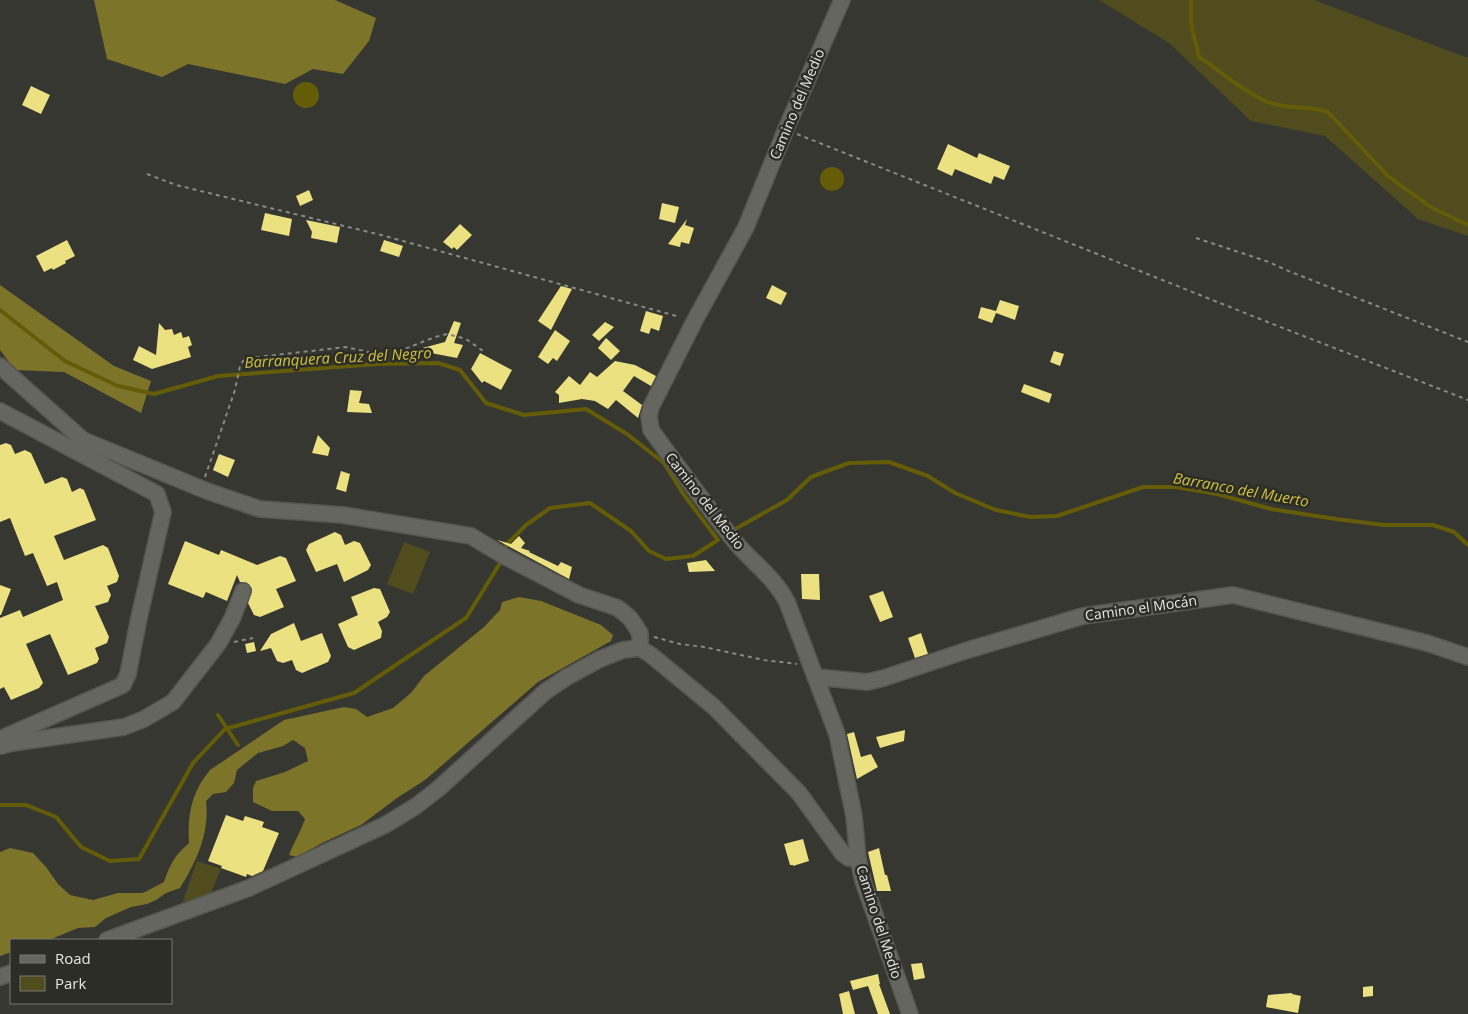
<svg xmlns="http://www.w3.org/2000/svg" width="1468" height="1014" font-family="'Open Sans',sans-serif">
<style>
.green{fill:#504c1d}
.forest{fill:#7c7429}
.water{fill:#645c07}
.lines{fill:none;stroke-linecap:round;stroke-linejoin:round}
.stream{stroke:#645c07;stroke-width:4}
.building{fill:#ebe180}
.minor-casing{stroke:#575652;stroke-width:18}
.path{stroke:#8a8985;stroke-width:2;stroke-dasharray:4 4;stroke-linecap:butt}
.minor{stroke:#666660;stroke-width:15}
.labels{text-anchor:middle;stroke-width:5;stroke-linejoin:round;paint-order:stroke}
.street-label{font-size:14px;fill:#e6e5e2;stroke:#2d2d28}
.water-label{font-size:15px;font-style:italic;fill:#d0c23b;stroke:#2d2d28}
</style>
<rect width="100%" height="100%" fill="#373732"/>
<g class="green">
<path d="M 1099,0 L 1314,0 L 1468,58 L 1468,236 L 1418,219 L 1325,136 L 1251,121 L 1169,43 Z"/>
<path d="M 404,542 L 430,552 L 413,594 L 387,584 Z"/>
<path d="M 197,861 L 221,869 L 209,897 L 187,906 L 183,901 Z"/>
</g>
<g class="forest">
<path d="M 94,0 L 335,0 L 376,18 L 369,41 L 343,74 L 313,69 L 285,84 L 188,64 L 162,77 L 107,59 Z"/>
<path d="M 0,285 L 114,366 L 151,381 L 141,413 L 64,372 L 15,370 L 0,350 Z"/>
<path d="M 519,597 L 541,601 L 601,625 L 613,635 L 611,641 L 538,682 L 425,780 L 397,798 L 361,825 L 322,843 L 297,857 L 289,855 C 294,842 301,831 305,819 L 298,811 L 272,811 L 253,802 L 253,788 L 256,781 L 285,772 L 308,761 L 305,748 L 293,740 L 283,746 L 258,753 L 237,770 L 234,783 L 226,792 L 213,794 L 206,801 C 210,833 196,862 180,888 L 166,893 L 156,900 L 147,904 L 131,907 L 106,918 L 95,927 L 78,928 L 49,940 L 11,940 L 11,952 L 0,956 L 0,852 L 10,848 L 33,853 L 46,867 L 58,884 L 70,895 L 93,900 L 118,893 L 143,893 L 164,882 C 170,864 175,855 189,843 C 187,815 192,791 210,770 L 284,720 L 344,707 L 356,709 L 367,717 L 393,708 L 411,693 L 424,676 L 484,627 L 500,610 L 502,602 Z"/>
</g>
<g class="water">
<circle cx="306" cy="95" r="13"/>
<circle cx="832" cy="179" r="12"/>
</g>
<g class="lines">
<g class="stream">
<path d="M 1191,0 L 1191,23 L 1199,57 C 1219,70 1253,99 1274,104 C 1292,109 1310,106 1328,112 L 1388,176 L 1432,208 L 1468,225"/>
<path d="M 0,310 L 65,361 L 118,386 L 154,394 L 218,376 L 377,364 L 438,363 L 460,370 L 486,403 L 524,415 L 586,409 L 627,434 L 664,463 L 684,495 L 718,540 L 693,556 L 666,559 L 649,551 L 631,531 L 590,503 L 550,508 L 526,525 L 506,545 L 505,551"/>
<path d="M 737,528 L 787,500 L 811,477 L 849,463 L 889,462 L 928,476 L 955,493 L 996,510 L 1030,517 L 1057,516 L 1143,487 L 1176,487 L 1217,494 L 1271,509 L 1336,519 L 1384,525 L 1433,525 L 1454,532 L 1468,545"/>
<path d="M 218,715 L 238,745"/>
<path d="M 0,805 L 26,805 L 56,817 L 81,847 L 110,861 L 139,859 L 193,763 L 225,729 L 354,693 L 466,618 L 502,560"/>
</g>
</g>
<g class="building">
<path d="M 31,86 L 50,95 L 41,114 L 22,105 Z"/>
<path d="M 948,144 L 977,158 L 979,153 L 1010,166 L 1004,180 L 994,176 L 991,184 L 955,169 L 952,176 L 937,169 Z"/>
<path d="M 309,190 L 313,200 L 300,206 L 296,196 Z"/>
<path d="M 662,203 L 679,207 L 675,223 L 659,219 Z"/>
<path d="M 265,213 L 292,219 L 289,236 L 261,230 Z"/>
<path d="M 687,219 L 685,225 L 694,228 L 689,244 L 681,242 L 680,247 L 668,244 Z"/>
<path d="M 306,220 L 340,227 L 337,243 L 311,238 L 312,232 Z"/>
<path d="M 460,224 L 472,235 L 457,250 L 454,247 L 452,249 L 443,242 Z"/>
<path d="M 67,240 L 75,256 L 65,261 L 66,263 L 53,270 L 52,268 L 44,272 L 36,256 Z"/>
<path d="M 384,240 L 403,246 L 399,257 L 380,251 Z"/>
<path d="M 772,285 L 787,293 L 781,305 L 766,298 Z"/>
<path d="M 561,286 L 572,289 L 551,330 L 538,321 Z"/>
<path d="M 1000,300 L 1019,306 L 1015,320 L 996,313 L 992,323 L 978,318 L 981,307 L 996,311 Z"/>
<path d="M 646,311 L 663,316 L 659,331 L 651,328 L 649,334 L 640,331 Z"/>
<path d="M 454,321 L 461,323 L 454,343 L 463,345 L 457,358 L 415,350 L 445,342 Z"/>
<path d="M 605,322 L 614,327 L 599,341 L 592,335 Z"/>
<path d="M 159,323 L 165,330 L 172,329 L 174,335 L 181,332 L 183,338 L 189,336 L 192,345 L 188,347 L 191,357 L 152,369 L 133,360 L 139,346 L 156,355 Z"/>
<path d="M 555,330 L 570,341 L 557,361 L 553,358 L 548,364 L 538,357 Z"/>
<path d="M 606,338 L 620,351 L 611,360 L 598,348 Z"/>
<path d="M 1054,351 L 1064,354 L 1060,366 L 1050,362 Z"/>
<path d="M 480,353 L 512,370 L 501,390 L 484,381 L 482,383 L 471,369 Z"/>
<path d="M 615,361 L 635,365 L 656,376 L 651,386 L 634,376 L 623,391 L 642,405 L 638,418 L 616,400 L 608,409 L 595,401 L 582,399 L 559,403 L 559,395 L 555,392 L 569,376 L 580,385 L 590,372 L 597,377 Z"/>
<path d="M 1024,384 L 1052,394 L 1049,403 L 1021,392 Z"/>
<path d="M 350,390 L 362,391 L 359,403 L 369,404 L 372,413 L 347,412 Z"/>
<path d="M 318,435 L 330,448 L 328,456 L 312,453 Z"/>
<path d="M 6,443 L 11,445 L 15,454 L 25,450 L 31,453 L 45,484 L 62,477 L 67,479 L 72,492 L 80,488 L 84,490 L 96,520 L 54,536 L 64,560 L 103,545 L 108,548 L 119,576 L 117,582 L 107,586 L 111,595 L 108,602 L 95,606 L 109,637 L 107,643 L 95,648 L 99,659 L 97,663 L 68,675 L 50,634 L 26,644 L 43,683 L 39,688 L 11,700 L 4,687 L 0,689 L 0,618 L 20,610 L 23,617 L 63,600 L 57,582 L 47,586 L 33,553 L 25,556 L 10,518 L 0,522 L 0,445 Z"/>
<path d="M 219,454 L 235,460 L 228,477 L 213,470 Z"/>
<path d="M 341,471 L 350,474 L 346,492 L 336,489 Z"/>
<path d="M 335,532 L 341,535 L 345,545 L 354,541 L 360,543 L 371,565 L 368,570 L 344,582 L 337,564 L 316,572 L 306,550 L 309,544 Z"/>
<path d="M 519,536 L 525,543 L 521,548 L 530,551 L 529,552 L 558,566 L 561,562 L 572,567 L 569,579 L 497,540 L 511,544 Z"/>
<path d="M 185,541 L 219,555 L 221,550 L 257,565 L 280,556 L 286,558 L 296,581 L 276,589 L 284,607 L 260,617 L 254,615 L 248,603 L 252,589 L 247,583 L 240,582 L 237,575 L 227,601 L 206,592 L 203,598 L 168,584 Z"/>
<path d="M 706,560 L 715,571 L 689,572 L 687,563 Z"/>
<path d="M 801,574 L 819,574 L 820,600 L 802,599 Z"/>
<path d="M 0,585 L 11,589 L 1,615 L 0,615 Z"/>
<path d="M 374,588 L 380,589 L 390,612 L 387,617 L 378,622 L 382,631 L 381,638 L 354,650 L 348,647 L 338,624 L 358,615 L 351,597 Z"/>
<path d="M 883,591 L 893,617 L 880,622 L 869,596 Z"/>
<path d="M 294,623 L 301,641 L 322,633 L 331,656 L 328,662 L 302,673 L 296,670 L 292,660 L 283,663 L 277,661 L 271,648 L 260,651 L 271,634 Z"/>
<path d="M 921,633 L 928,654 L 915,658 L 908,638 Z"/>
<path d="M 254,642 L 256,651 L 247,653 L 245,644 Z"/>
<path d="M 905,730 L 904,741 L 880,748 L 876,737 Z"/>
<path d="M 854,732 L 861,757 L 871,754 L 878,767 L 857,779 L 847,734 Z"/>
<path d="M 226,815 L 243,821 L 245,816 L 264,822 L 262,827 L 279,833 L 263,871 L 252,876 L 247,874 L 246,877 L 221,868 L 222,866 L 208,861 Z"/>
<path d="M 803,839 L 809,861 L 793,866 L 793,865 L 790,865 L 784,844 Z"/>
<path d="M 879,848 L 885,875 L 887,875 L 891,891 L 877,891 L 868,852 Z"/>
<path d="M 922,963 L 925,978 L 914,980 L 911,964 Z"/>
<path d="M 878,974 L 880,984 L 879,984 L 890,1014 L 878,1014 L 868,986 L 853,990 L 850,981 Z"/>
<path d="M 1373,986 L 1373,996 L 1363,997 L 1363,987 Z"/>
<path d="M 849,991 L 855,1014 L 843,1014 L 839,994 Z"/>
<path d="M 1292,993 L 1292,994 L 1301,996 L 1298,1013 L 1266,1007 L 1268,995 Z"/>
</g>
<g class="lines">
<g class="minor-casing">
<g id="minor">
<path d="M 842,0 L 786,129 L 746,227 L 695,320 L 651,407 L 649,416 L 651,430 C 679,468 707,507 737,544 C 754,564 775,578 787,602 L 837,734 L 854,816 L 858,859 L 863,881 L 910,1014"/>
<path d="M 0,366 L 83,440 L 207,491 L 260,509 L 343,515 L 471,536 L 504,556 L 579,595 L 618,608 L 630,618 L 640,633 L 640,648"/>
<path d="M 0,411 L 157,494 L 163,512 L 139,618 L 128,674 L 123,685 L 0,739"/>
<path d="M 815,677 L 867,682 L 884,678 L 968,650 L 1083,616 L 1233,595 L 1427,643 L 1468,657"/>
<path d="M 1,746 L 12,743 L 124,727 L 144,719 L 173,702 L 218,644 L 232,619 L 243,591"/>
<path d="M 107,940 L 249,888 L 385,825 L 416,806 L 438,789 L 546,691 L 567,677 L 600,659 L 623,650 L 640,648 L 651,655 L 714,707 L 799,793 L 843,854 L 849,858 L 858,859"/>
<path d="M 0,977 L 11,973"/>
</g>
</g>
<g class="path">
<path d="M 797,134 L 1265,321 L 1468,400"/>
<path d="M 147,174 L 176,185 L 381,235 L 680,317"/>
<path d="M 1196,238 L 1269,262 L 1286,270 L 1468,342"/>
<path d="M 205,477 L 235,390 L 240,366 L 243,361 L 249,358 L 346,347 L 368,352 L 392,354 L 435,337 L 447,334 L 466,339 L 486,353"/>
<path d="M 654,637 L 680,644 L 704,647 L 764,660 L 797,664"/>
<path d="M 234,642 L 253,638"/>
</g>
<use href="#minor" class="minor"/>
</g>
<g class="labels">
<g class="street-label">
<text transform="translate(797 104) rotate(-67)" y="5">Camino del Medio</text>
<text transform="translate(705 501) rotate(52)" y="5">Camino del Medio</text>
<text transform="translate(1141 608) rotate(-8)" y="5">Camino el Mocán</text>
<text transform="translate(879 922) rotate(72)" y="5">Camino del Medio</text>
</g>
<g class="water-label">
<text transform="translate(338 358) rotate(-3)" y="5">Barranquera Cruz del Negro</text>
<text transform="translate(1241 490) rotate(10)" y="5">Barranco del Muerto</text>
</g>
</g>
<rect x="10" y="939" width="162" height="65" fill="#2d2d28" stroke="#777772"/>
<rect x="20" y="955" width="25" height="8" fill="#666660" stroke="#777772"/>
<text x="55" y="964" font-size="15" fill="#e6e5e2">Road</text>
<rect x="20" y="976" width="25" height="15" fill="#504c1d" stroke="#777772"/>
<text x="55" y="989" font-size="15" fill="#e6e5e2">Park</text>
</svg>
